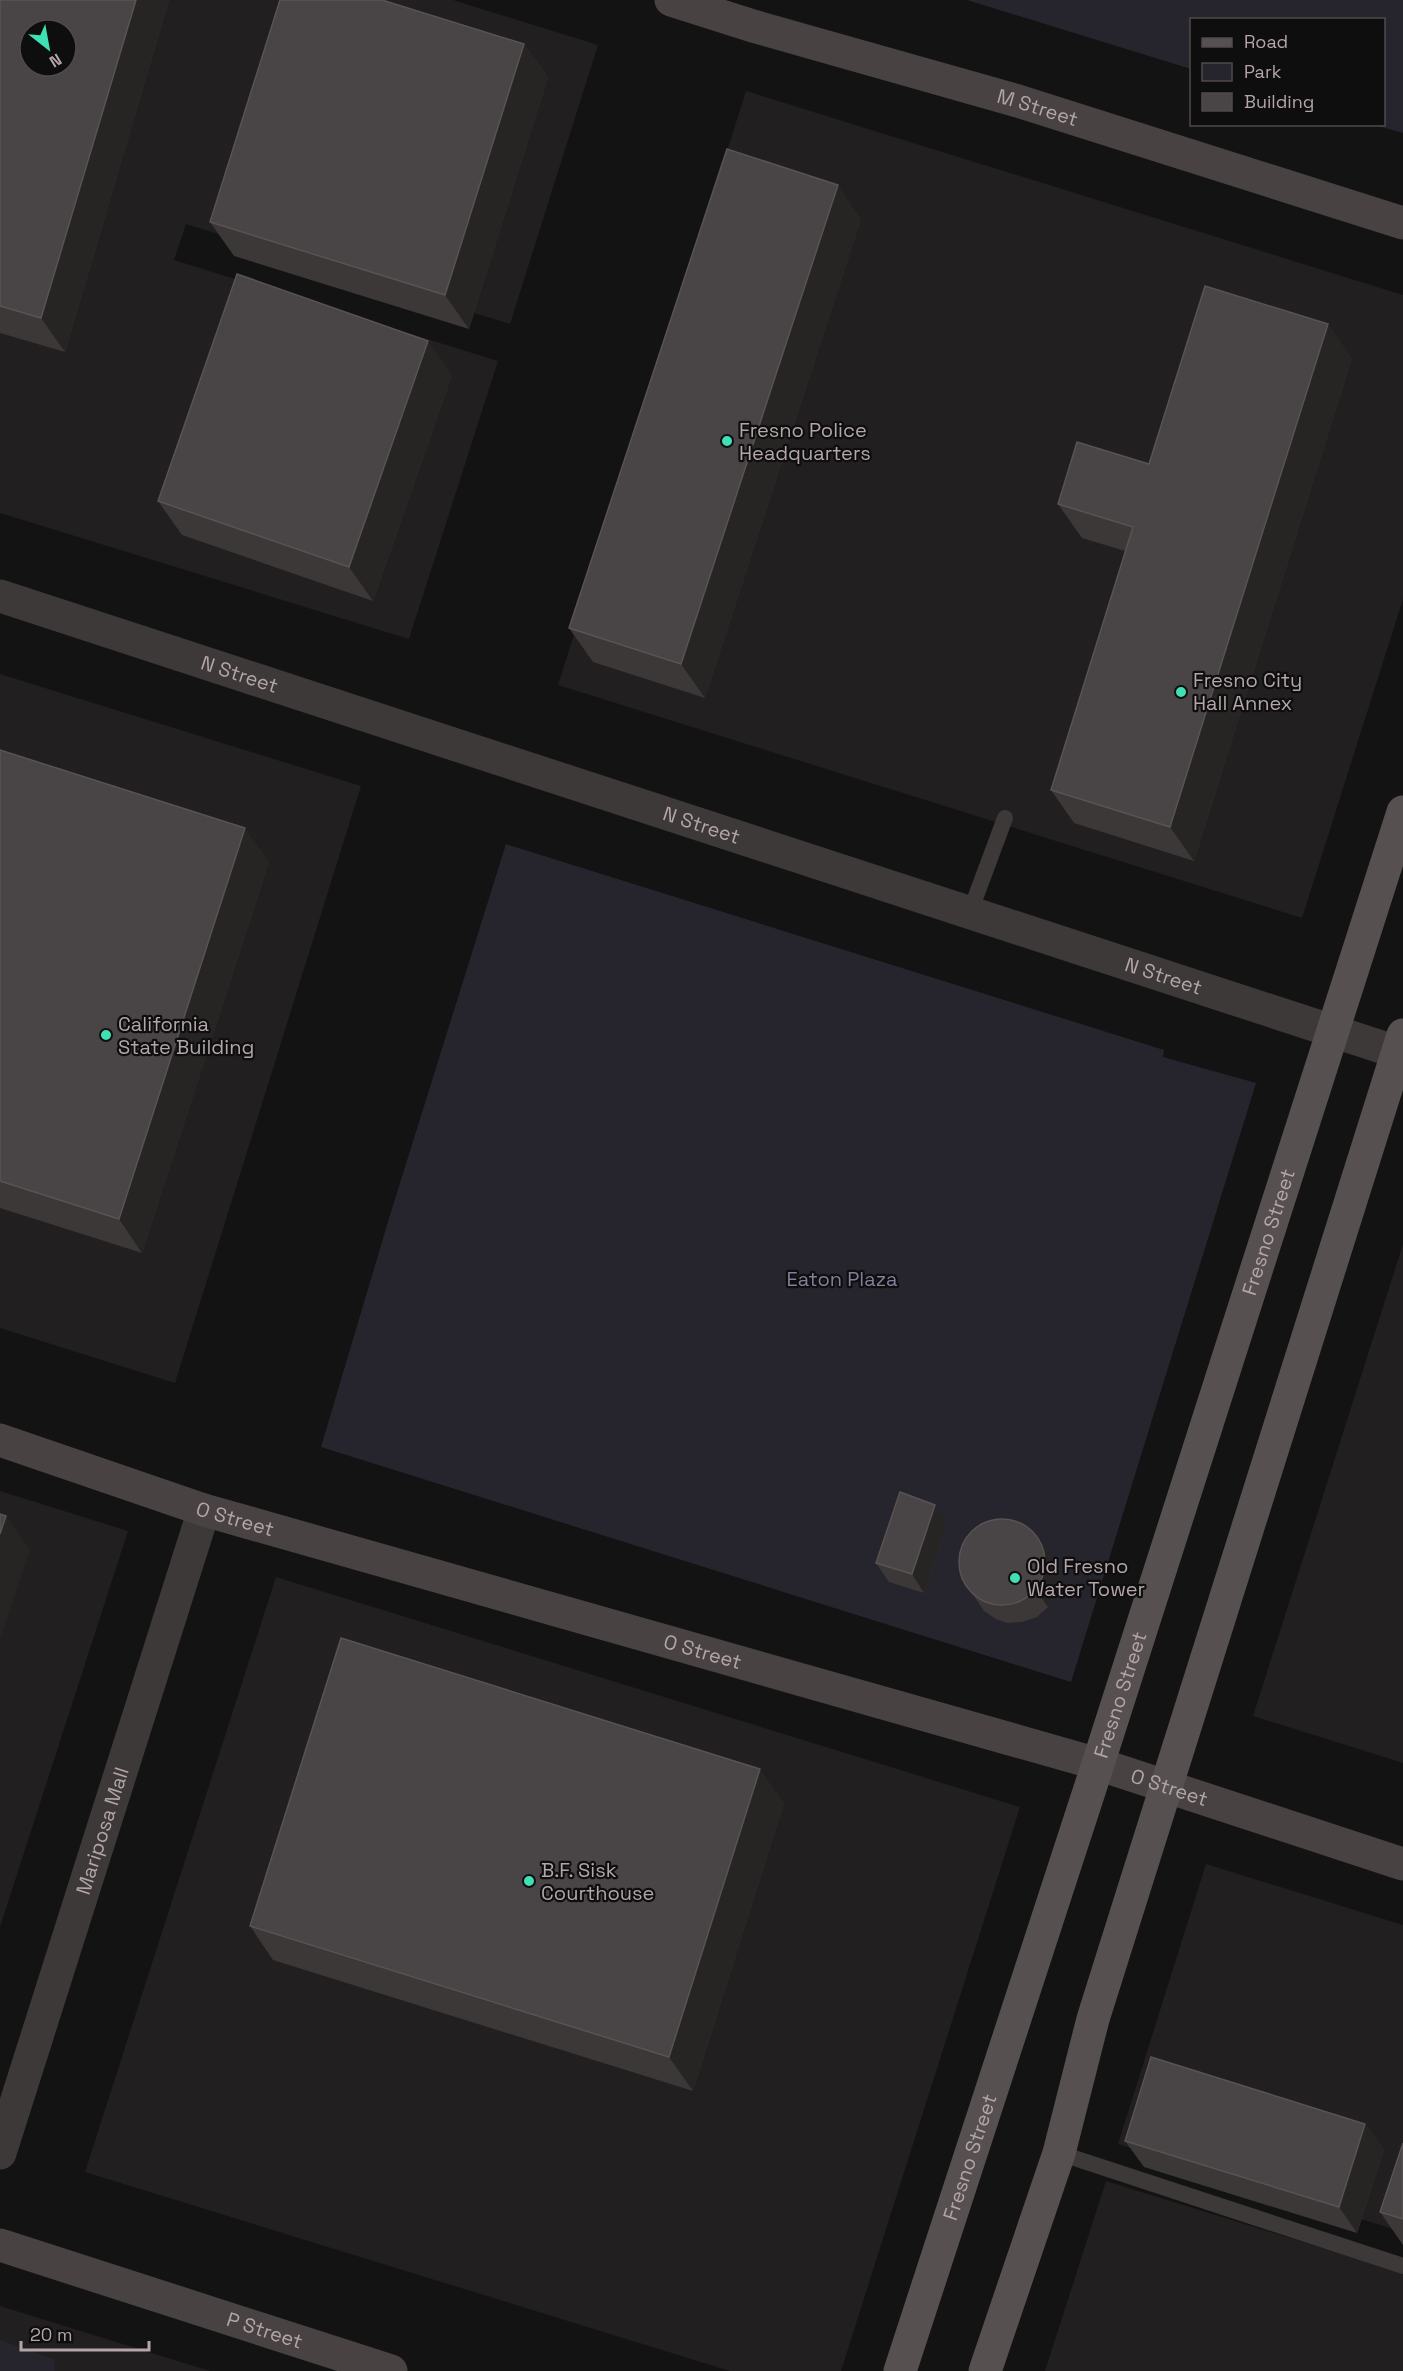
<svg xmlns="http://www.w3.org/2000/svg" width="1403" height="2371" font-family="'Space Grotesk',sans-serif">
<style>
.built{fill:#211f1f;fill-rule:evenodd}
.green{fill:#26252d}
.lines{fill:none;stroke-linecap:round;stroke-linejoin:round}
.service{stroke:#3e3939;stroke-width:16}
.minor{stroke:#3e3939;stroke-width:33}
.tertiary{stroke:#3e3939;stroke-width:33}
.secondary{stroke:#484243;stroke-width:33}
.primary{stroke:#575051;stroke-width:33}
.wall{fill:#3c3838}
.shaded-wall{fill:#272424}
.building{fill:#494445;stroke:#595354;stroke-width:1.5;fill-rule:evenodd}
.poi-dot{fill:#3fe0b3;stroke:#0f0e0e;stroke-width:2}
.labels{text-anchor:middle;stroke-width:4.5;stroke-linejoin:round;paint-order:stroke}
.street-label{font-size:20px;fill:#b3a5a9;stroke:#0f0e0e}
.poi-label{font-size:20px;fill:#b3a5a9;stroke:#0f0e0e;text-anchor:start}
.park-label{font-size:20px;fill:#827e9c;stroke:#0f0e0e}
</style>
<rect width="100%" height="100%" fill="#141313"/>
<g class="built">
<path d="M 0,0 L 453,0 L 598,45 L 510,324 L 186,224 L 174,260 L 498,361 L 409,639 L 0,513 ZM 30,30 L 66,30 L 66,66 L 30,66 Z"/>
<path d="M 746,91 L 1403,295 L 1403,599 L 1302,918 L 558,685 Z"/>
<path d="M 0,674 L 361,786 L 175,1383 L 0,1328 Z"/>
<path d="M 1403,1244 L 1403,1763 L 1253,1716 Z"/>
<path d="M 0,1491 L 128,1531 L 0,1927 Z"/>
<path d="M 276,1577 L 1020,1807 L 841,2371 L 730,2371 L 85,2172 Z"/>
<path d="M 1206,1864 L 1403,1925 L 1403,2232 L 1118,2144 Z"/>
<path d="M 1106,2181 L 1403,2273 L 1403,2371 L 1045,2371 Z"/>
<path d="M 0,2306 L 210,2371 L 0,2371 Z"/>
</g>
<g class="green">
<path d="M 967,0 L 1403,0 L 1403,133 L 1375,125 L 1384,124 L 1384,20 L 1192,20 L 1191,69 Z"/>
<path d="M 506,844 L 1164,1050 L 1163,1057 L 1256,1083 L 1071,1682 L 321,1447 L 390,1215 Z"/>
<path d="M 0,2340 L 54,2359 L 55,2371 L 0,2371 Z"/>
</g>
<g class="lines">
<g class="service">
<path d="M 970,912 L 1005,818"/>
<path d="M 1059,2153 L 1403,2266"/>
</g>
<path class="minor" id="s1" d="M 0,2153 L 204,1510"/>
<path class="tertiary" id="s2" d="M 0,596 L 1403,1054"/>
<g class="secondary">
<path id="s3" d="M 671,0 L 753,26 L 1018,101 L 1403,223"/>
<path id="s4" d="M 0,1440 L 204,1510 L 1098,1764 L 1403,1864"/>
<path id="s5" d="M 0,2245 L 391,2371"/>
</g>
<g class="primary">
<path id="s6" d="M 900,2371 L 1098,1764 L 1403,812"/>
<path d="M 985,2371 L 1059,2153 L 1093,2019 L 1403,1035"/>
</g>
</g>
<g class="wall">
<path d="M 0,0 L 169,0 L 65,352 L 0,333 Z"/>
<path d="M 524,44 L 548,77 L 469,329 L 234,256 L 210,222 Z"/>
<path d="M 861,219 L 705,698 L 593,662 L 569,628 Z"/>
<path d="M 1352,358 L 1194,861 L 1074,823 L 1051,790 L 1125,551 L 1082,538 L 1058,504 L 1149,464 Z"/>
<path d="M 452,375 L 373,601 L 182,535 L 158,501 Z"/>
<path d="M 0,750 L 269,862 L 142,1253 L 0,1208 Z"/>
<path d="M 947,1523 L 924,1593 L 889,1582 L 876,1563 Z"/>
<path d="M 1051,1557 L 1057,1571 L 1058,1586 L 1048,1607 L 1037,1617 L 1022,1622 L 1007,1623 L 996,1619 L 984,1611 L 963,1580 Z"/>
<path d="M 784,1803 L 693,2091 L 273,1960 L 250,1926 Z"/>
<path d="M 1365,2124 L 1384,2150 L 1357,2233 L 1144,2167 L 1125,2141 Z"/>
<path d="M 1403,2143 L 1403,2245 L 1380,2212 Z"/>
</g>
<g class="shaded-wall">
<path d="M 136,0 L 169,0 L 65,352 L 41,318 Z"/>
<path d="M 524,44 L 548,77 L 469,329 L 445,295 Z"/>
<path d="M 838,185 L 861,219 L 705,698 L 681,664 Z"/>
<path d="M 1328,324 L 1352,358 L 1194,861 L 1170,827 Z"/>
<path d="M 428,341 L 452,375 L 373,601 L 349,567 Z"/>
<path d="M 245,828 L 269,862 L 142,1253 L 119,1219 Z"/>
<path d="M 935,1505 L 947,1523 L 924,1593 L 912,1574 Z"/>
<path d="M 6,1516 L 30,1550 L 0,1639 L 0,1534 Z"/>
<path d="M 1038,1539 L 1051,1557 L 1057,1571 L 1058,1586 L 1048,1607 L 1035,1589 Z"/>
<path d="M 760,1769 L 784,1803 L 693,2091 L 669,2057 Z"/>
<path d="M 1365,2124 L 1384,2150 L 1357,2233 L 1339,2207 Z"/>
</g>
<g class="building">
<path d="M 0,0 L 136,0 L 41,318 L 0,306 ZM 30,30 L 66,30 L 66,66 L 30,66 Z"/>
<path d="M 280,0 L 382,0 L 524,44 L 445,295 L 210,222 Z"/>
<path d="M 727,149 L 838,185 L 681,664 L 569,628 Z"/>
<path d="M 237,274 L 428,341 L 349,567 L 158,501 Z"/>
<path d="M 1205,286 L 1328,324 L 1170,827 L 1051,790 L 1133,527 L 1058,504 L 1077,442 L 1149,464 Z"/>
<path d="M 0,750 L 245,828 L 119,1219 L 0,1181 Z"/>
<path d="M 900,1492 L 935,1505 L 912,1574 L 876,1563 Z"/>
<path d="M 0,1514 L 6,1516 L 0,1534 Z"/>
<circle cx="1002" cy="1562" r="43"/>
<path d="M 341,1638 L 760,1769 L 669,2057 L 250,1926 Z"/>
<path d="M 1151,2057 L 1365,2124 L 1339,2207 L 1125,2141 Z"/>
<path d="M 1403,2143 L 1403,2219 L 1380,2212 Z"/>
</g>
<g class="poi-dot">
<circle cx="727" cy="441" r="6"/>
<circle cx="1181" cy="692" r="6"/>
<circle cx="106" cy="1035" r="6"/>
<circle cx="1015" cy="1578" r="6"/>
<circle cx="529" cy="1881" r="6"/>
</g>
<g class="labels">
<g class="street-label">
<text dy="7" stroke="none"><textPath href="#s3" startOffset="382">M Street</textPath></text>
<text dy="7" stroke="none"><textPath href="#s2" startOffset="252">N Street</textPath></text>
<text dy="7" stroke="none"><textPath href="#s2" startOffset="738">N Street</textPath></text>
<text dy="7" stroke="none"><textPath href="#s2" startOffset="1224">N Street</textPath></text>
<text dy="7" stroke="none"><textPath href="#s6" startOffset="1197">Fresno Street</textPath></text>
<text dy="7" stroke="none"><textPath href="#s4" startOffset="248">O Street</textPath></text>
<text dy="7" stroke="none"><textPath href="#s4" startOffset="734">O Street</textPath></text>
<text dy="7" stroke="none"><textPath href="#s6" startOffset="711">Fresno Street</textPath></text>
<text dy="7" stroke="none"><textPath href="#s4" startOffset="1220">O Street</textPath></text>
<text dy="7" stroke="none"><textPath href="#s1" startOffset="338">Mariposa Mall</textPath></text>
<text dy="7" stroke="none"><textPath href="#s6" startOffset="225">Fresno Street</textPath></text>
<text dy="7" stroke="none"><textPath href="#s5" startOffset="278">P Street</textPath></text>
</g>
<g class="poi-label">
<text x="739" y="437">Fresno Police<tspan x="739" dy="23">Headquarters</tspan></text>
<text x="1193" y="687">Fresno City<tspan x="1193" dy="23">Hall Annex</tspan></text>
<text x="118" y="1031">California<tspan x="118" dy="23">State Building</tspan></text>
<text x="1027" y="1573">Old Fresno<tspan x="1027" dy="23">Water Tower</tspan></text>
<text x="541" y="1877">B.F. Sisk<tspan x="541" dy="23">Courthouse</tspan></text>
</g>
<g class="park-label">
<text x="842" y="1286">Eaton Plaza</text>
</g>
</g>
<rect x="1190" y="18" width="195" height="108" fill="#0f0e0e" stroke="#514a4c" stroke-width="1.5"/>
<rect x="1202" y="38" width="30" height="9" fill="#575051" stroke="#514a4c" stroke-width="1.5"/>
<text x="1244" y="48" font-size="18" fill="#b3a5a9">Road</text>
<rect x="1202" y="63" width="30" height="18" fill="#26252d" stroke="#514a4c" stroke-width="1.5"/>
<text x="1244" y="78" font-size="18" fill="#b3a5a9">Park</text>
<rect x="1202" y="93" width="30" height="18" fill="#494445" stroke="#514a4c" stroke-width="1.5"/>
<text x="1244" y="108" font-size="18" fill="#b3a5a9">Building</text>
<g transform="translate(48 48) rotate(149)"><circle r="28" fill="#0f0e0e" stroke="#514a4c" stroke-width="1.5"/>
<path d="M0-4.5L10 22L0 15L-10 22Z" fill="#3fe0b3"/>
<text y="-9" font-size="16" font-weight="bold" text-anchor="middle" fill="#b3a5a9">N</text>
</g>
<path d="M21 2341v9h128v-9" fill="none" stroke="#b3a5a9" stroke-width="3"/>
<text x="30" y="2341" font-size="18" fill="#b3a5a9" stroke="#0f0e0e" stroke-width="4.5" paint-order="stroke">20 m</text>
</svg>
